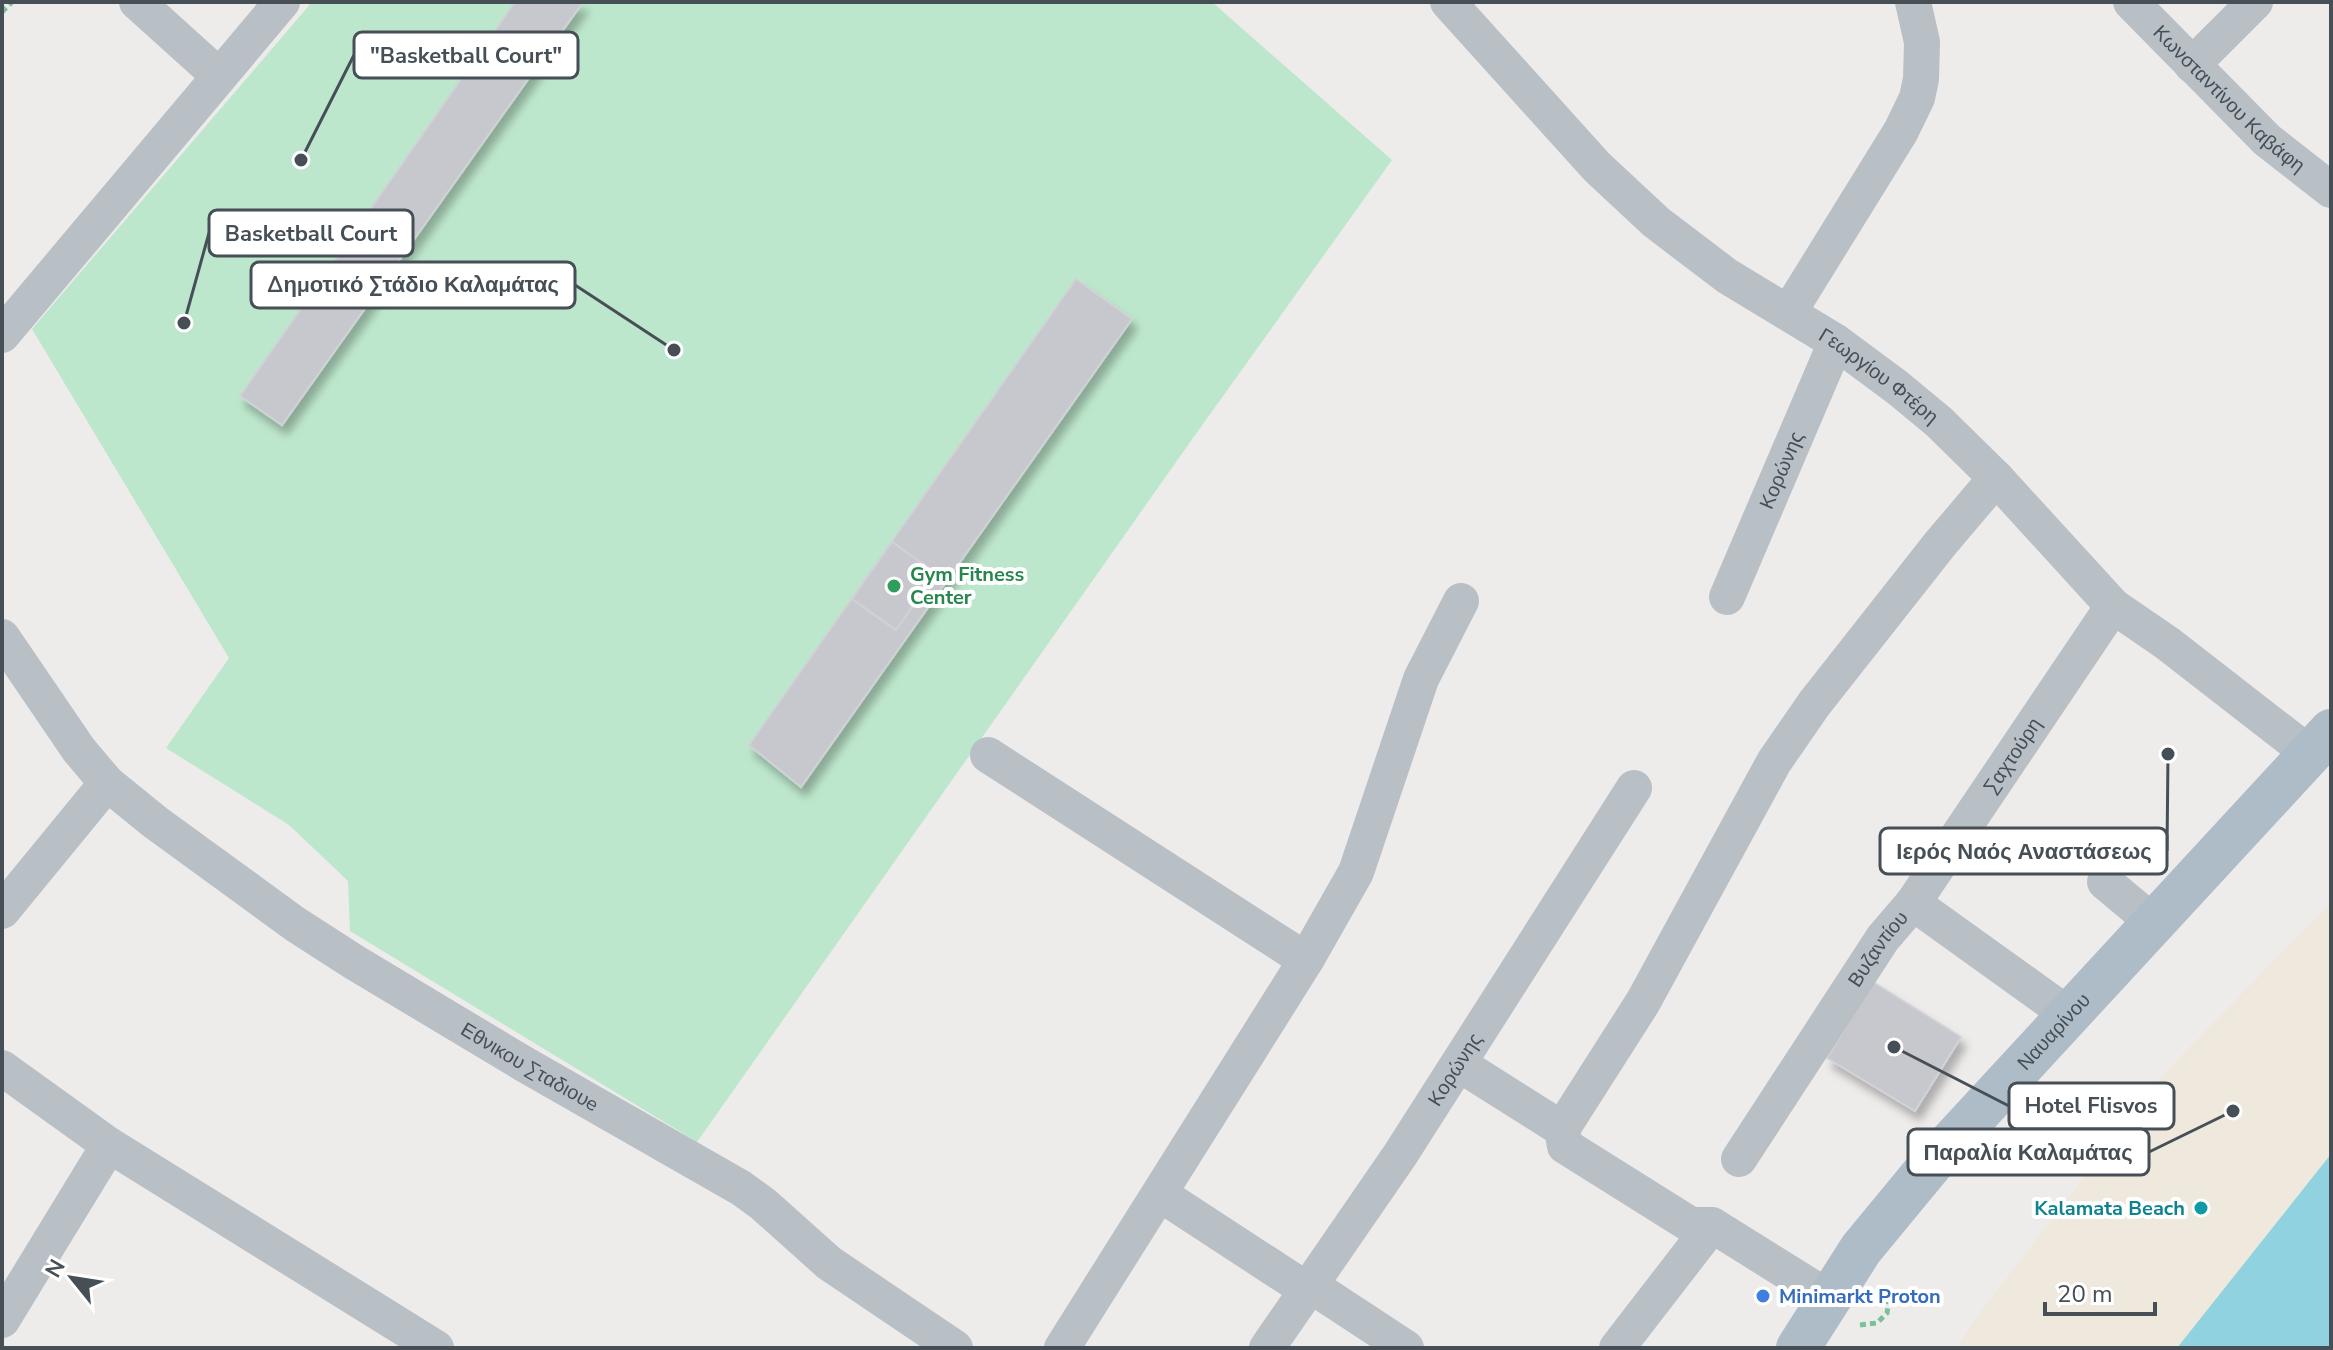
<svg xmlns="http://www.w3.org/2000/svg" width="2333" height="1350" font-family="'Nunito Sans',sans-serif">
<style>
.green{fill:#bde7cc}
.sand{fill:#eee8dd}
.water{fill:#90d2df}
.building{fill:#c6c8cd;stroke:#d0d2d6;stroke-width:2;filter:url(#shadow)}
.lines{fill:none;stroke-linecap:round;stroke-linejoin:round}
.path{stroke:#7ac19b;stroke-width:5;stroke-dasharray:6 4;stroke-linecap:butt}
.minor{stroke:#b8c0c6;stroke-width:36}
.major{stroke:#aebcc7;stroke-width:44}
.leisure-dot{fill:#2e9e5b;stroke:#fff;stroke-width:3}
.culture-dot{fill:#0f9aa8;stroke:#fff;stroke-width:3}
.shop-dot{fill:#3f7fe0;stroke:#fff;stroke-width:3}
.labels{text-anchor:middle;stroke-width:8;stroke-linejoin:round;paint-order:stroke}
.street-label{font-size:20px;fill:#464f56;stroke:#fff}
.leisure-label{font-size:20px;font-weight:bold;fill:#27864d;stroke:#fff;text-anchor:start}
.culture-label{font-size:20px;font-weight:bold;fill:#0d838f;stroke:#fff;text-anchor:end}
.shop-label{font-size:20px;font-weight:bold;fill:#366cbe;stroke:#fff;text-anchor:start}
.leader{fill:none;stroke:#464f56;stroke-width:3}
.callout-dot{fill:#464f56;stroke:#fff;stroke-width:3}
.callout{fill:#fff;stroke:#464f56;stroke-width:3}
.callout-label{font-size:22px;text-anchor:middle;font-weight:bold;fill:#464f56}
</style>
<defs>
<filter id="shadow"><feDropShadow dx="5" dy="9" stdDeviation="4" flood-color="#0004"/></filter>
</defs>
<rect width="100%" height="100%" fill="#eeebeb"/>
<path class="green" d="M 312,2 L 1212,2 L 1392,160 L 1193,438 L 697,1142 L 350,931 L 348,881 L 289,825 L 166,748 L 229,658 L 32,329 Z"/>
<path class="sand" d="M 2331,903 L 2331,1154 L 2177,1348 L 1957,1348 L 1975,1319 L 2169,1068 Z"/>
<path class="water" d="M 2331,1154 L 2331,1348 L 2177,1348 Z"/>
<g class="building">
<path d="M 515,2 L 583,2 L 282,425 L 240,396 Z"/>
<path d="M 1076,279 L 1132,319 L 801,787 L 749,745 Z"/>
<path d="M 892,542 L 936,573 L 896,630 L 852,599 Z"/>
<path d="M 1873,982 L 1961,1037 L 1915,1111 L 1827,1058 Z"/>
</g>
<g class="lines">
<g class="path">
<path d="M 2,12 L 12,2"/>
<path d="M 1860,1325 L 1877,1323 L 1887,1313 L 1889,1300 L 1880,1290"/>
</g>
<g class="minor">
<path d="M 137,2 L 219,76"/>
<path id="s1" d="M 1448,2 L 1597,167 L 1656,222 L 1727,276 L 1836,342 L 1898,388 L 1939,422 L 1996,478 L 2113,606 L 2167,643 L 2310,754"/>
<path id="s2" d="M 2131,2 L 2267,140 L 2331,190"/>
<path d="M 2192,65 L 2255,2"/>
<path d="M 1789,312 L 1901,131 L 1917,98 L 1921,79 L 1922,42 L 1913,2"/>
<path d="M 2,335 L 282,2"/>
<path id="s3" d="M 1727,597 L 1836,342"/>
<path id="s4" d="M 2,637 L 79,750 L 107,783 L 155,822 L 295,924 L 354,962 L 524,1064 L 741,1188 L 763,1204 L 829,1263 L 955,1348"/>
<path d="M 988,755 L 1306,960"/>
<path d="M 2105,882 L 2154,923"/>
<path id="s5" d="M 1913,903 L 2113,606"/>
<path d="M 2,911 L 107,783"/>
<path d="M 1459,1064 L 1562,1129 L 1565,1146 L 1691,1225 L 1712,1225 L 1829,1298"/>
<path d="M 2,1068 L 109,1145 L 436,1348"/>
<path d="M 1562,1129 L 1643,1002 L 1774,762 L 1814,704 L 1940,544 L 1996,478"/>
<path id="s6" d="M 1739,1159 L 1883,938 L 1913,903 L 2069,1015"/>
<path d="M 1160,1194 L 1307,1290"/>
<path d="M 1310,1285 L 1406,1348"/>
<path d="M 2,1320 L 109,1145"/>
<path d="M 1062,1348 L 1306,960 L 1356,872 L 1421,679 L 1461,601"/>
<path id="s7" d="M 1267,1348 L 1400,1155 L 1634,788"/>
<path d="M 1617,1348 L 1712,1225"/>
</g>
<path class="major" id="s8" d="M 1798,1348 L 1861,1249 L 1932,1163 L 2331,731"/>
</g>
<circle class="leisure-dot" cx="894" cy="586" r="8"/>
<circle class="culture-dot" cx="2201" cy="1208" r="8"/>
<circle class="shop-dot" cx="1763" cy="1296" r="8"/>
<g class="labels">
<g class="street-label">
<text dy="7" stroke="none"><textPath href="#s2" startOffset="138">Κωνσταντίνου Καβάφη</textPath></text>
<text dy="7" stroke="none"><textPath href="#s1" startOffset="574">Γεωργίου Φτέρη</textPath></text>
<text dy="7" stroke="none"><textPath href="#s3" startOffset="138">Κορώνης</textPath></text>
<text dy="7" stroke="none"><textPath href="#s5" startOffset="178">Σαχτούρη</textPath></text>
<text dy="7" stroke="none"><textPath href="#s6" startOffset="252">Βυζαντίου</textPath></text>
<text dy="7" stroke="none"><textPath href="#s8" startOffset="408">Ναυαρίνου</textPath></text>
<text dy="7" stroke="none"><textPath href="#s4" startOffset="690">Εθνικου Σταδιουe</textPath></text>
<text dy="7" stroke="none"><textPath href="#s7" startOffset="336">Κορώνης</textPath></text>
</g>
<g class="leisure-label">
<text x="910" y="581">Gym Fitness<tspan x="910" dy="23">Center</tspan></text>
</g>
<g class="culture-label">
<text x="2185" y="1215">Kalamata Beach</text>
</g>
<g class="shop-label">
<text x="1779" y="1303">Minimarkt Proton</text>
</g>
</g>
<path class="leader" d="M301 160L354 55M184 323L209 233M674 350L575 285M2168 754L2167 851M1894 1047L2009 1106M2233 1111L2149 1152"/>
<g class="callout-dot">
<circle cx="301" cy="160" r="8"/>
<circle cx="184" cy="323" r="8"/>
<circle cx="674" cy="350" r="8"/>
<circle cx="2168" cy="754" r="8"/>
<circle cx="1894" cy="1047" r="8"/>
<circle cx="2233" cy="1111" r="8"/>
</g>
<g class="callout">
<rect x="354" y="32" width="224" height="46" rx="8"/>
<rect x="209" y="210" width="204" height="46" rx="8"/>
<rect x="251" y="262" width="324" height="46" rx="8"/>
<rect x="1880" y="828" width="287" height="46" rx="8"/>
<rect x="2009" y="1083" width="165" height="46" rx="8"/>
<rect x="1908" y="1129" width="241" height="46" rx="8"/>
</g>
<g class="callout-label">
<text x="466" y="63">"Basketball Court"</text>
<text x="311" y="241">Basketball Court</text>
<text x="413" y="292">Δημοτικό Στάδιο Καλαμάτας</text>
<text x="2024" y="859">Ιερός Ναός Αναστάσεως</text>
<text x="2091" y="1113">Hotel Flisvos</text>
<text x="2028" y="1160">Παραλία Καλαμάτας</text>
</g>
<rect width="2333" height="1350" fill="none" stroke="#464f56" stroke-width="8"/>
<g transform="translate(72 1278) rotate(300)" stroke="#ffffff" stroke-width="6" paint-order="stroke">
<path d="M0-6L14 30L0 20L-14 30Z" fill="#464f56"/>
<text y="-12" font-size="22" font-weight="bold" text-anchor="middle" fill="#464f56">N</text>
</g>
<path d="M2045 1302v12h110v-12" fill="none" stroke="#464f56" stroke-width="4"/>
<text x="2057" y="1302" font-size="24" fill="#464f56" stroke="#ffffff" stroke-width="6" paint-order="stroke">20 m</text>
</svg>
